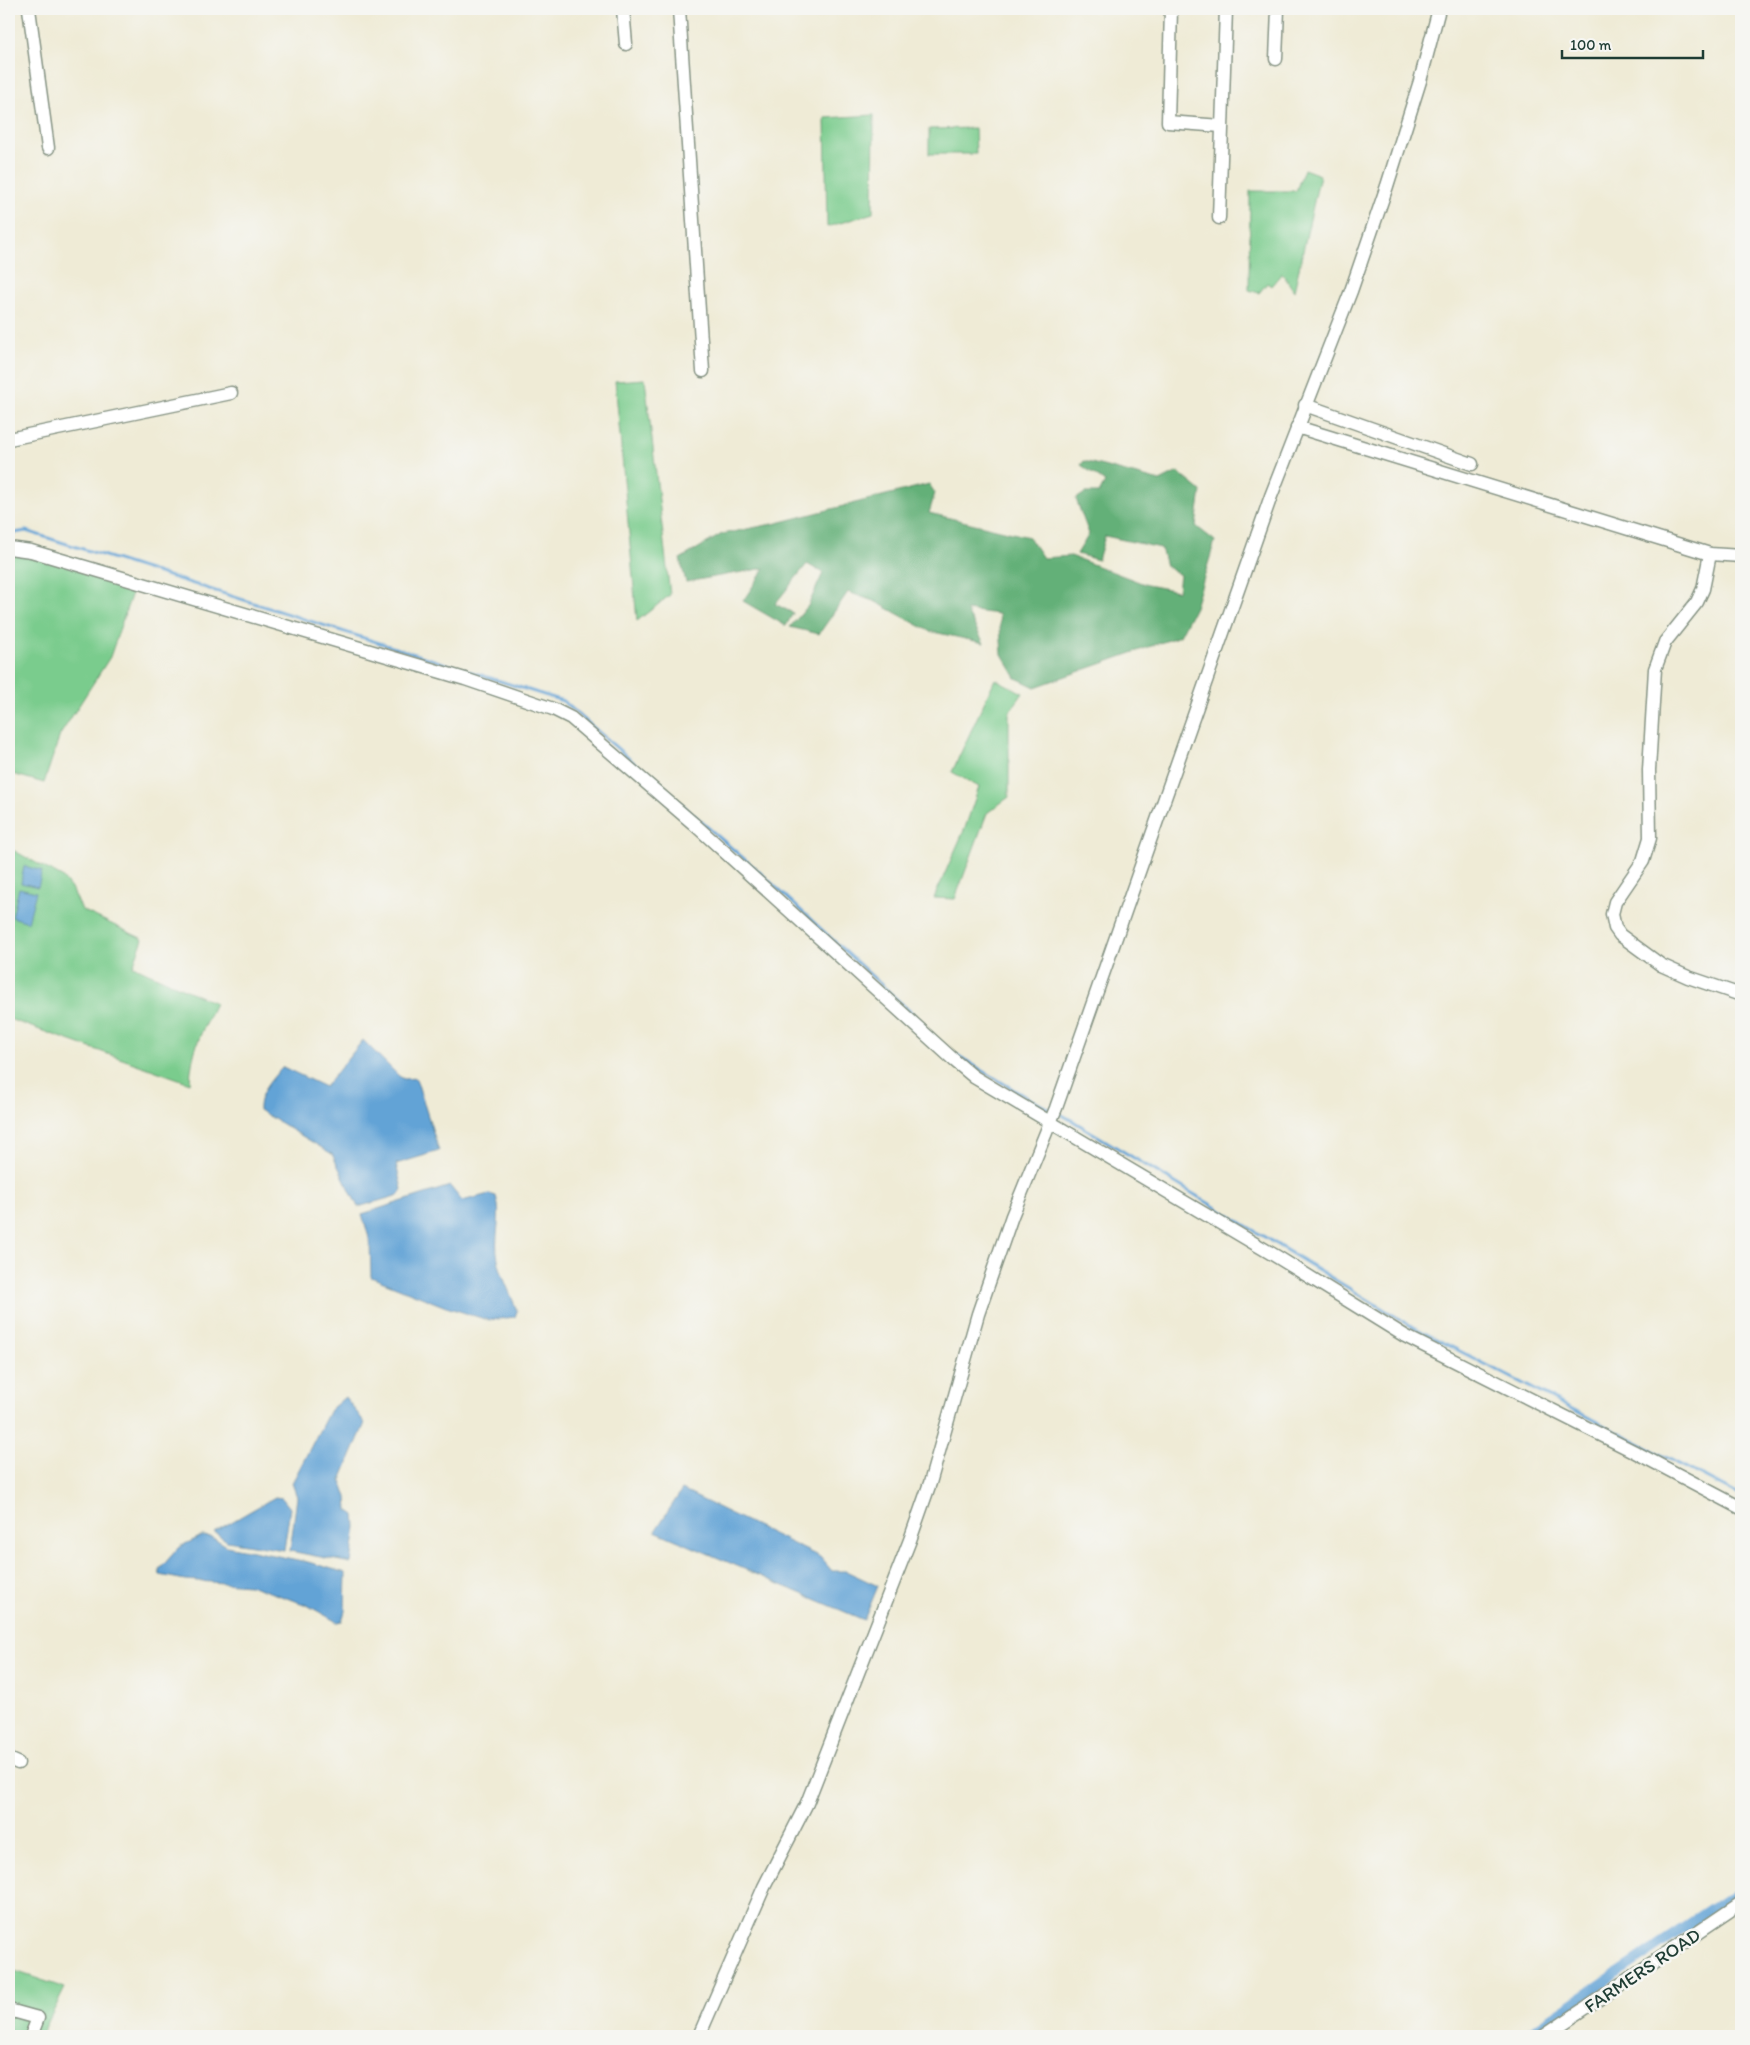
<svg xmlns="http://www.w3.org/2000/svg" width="1750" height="2045" font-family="Itim,sans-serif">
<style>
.green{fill:#7acc8d;stroke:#4c8460}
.forest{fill:#63b078;stroke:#417656}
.water{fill:#62a3d6;stroke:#407085}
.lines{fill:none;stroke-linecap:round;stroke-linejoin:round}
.stream{stroke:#62a3d6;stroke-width:3}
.canal{stroke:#62a3d6;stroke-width:10}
.minor-casing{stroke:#879485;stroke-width:15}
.minor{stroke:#fff;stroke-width:12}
.labels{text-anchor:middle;stroke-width:5;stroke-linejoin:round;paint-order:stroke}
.street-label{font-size:19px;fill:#1f3d34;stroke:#f6f6f2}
</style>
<rect width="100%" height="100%" fill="#f6f6f2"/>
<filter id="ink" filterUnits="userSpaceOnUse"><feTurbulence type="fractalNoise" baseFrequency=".02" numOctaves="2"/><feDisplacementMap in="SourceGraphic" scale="10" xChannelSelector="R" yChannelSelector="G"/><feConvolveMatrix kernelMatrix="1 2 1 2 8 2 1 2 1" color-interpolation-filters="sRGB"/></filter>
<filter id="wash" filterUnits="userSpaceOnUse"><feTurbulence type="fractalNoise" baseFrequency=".0096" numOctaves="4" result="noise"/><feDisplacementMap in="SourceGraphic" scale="20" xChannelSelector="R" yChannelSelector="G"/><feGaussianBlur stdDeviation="1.12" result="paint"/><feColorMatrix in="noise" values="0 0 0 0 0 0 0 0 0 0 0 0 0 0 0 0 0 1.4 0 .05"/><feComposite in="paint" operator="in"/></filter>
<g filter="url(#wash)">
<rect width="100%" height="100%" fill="#efebd6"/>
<g class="green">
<path d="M 874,115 L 873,213 L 827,227 L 825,118 Z"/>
<path d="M 975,128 L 976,154 L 929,154 L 929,129 Z"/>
<path d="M 1304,169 L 1320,175 L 1294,291 L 1282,273 L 1271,286 L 1267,283 L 1259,293 L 1249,290 L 1250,191 L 1296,191 Z"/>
<path d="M 645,379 L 670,595 L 637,621 L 615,381 Z"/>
<path d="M 9,554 C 52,556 93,574 133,590 L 110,657 L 60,735 L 44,783 L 9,773 Z"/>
<path d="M 995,679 L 1023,693 L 1009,713 L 1009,797 L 987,813 L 955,899 L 934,898 L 965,828 L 979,787 L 952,772 Z"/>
<path d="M 9,848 L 62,877 L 73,891 L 82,910 L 143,939 L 133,966 L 215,1003 C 202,1031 191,1051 190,1083 L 9,1019 Z"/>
<path d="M 9,1969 L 65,1988 L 41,2036 L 9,2036 Z"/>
</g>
<path class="forest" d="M 1084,461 L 1160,481 L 1178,472 L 1201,491 L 1196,526 L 1215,541 L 1195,607 L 1180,636 L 1035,687 L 1016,678 L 1002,654 L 999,614 L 966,610 L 984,643 L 929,631 L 876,602 L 848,592 L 819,634 L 790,627 L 808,606 L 823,573 L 807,564 L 775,604 L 793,613 L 786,626 L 743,601 L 765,568 L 686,582 L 680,559 L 722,534 L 777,523 L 929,484 L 935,493 L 929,513 L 1029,537 L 1043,558 L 1071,556 L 1147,585 L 1178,591 L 1180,575 L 1166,566 L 1161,548 L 1105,536 L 1098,560 L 1077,554 L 1089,534 L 1076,499 L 1085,493 L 1099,493 L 1105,482 L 1081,465 Z"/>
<g class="water">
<path d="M 24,866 L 42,871 L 38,887 L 21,883 Z"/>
<path d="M 19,888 L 36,892 L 28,922 L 12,917 Z"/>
<path d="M 363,1040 L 399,1076 L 404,1079 L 416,1078 L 439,1151 L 396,1164 L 402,1189 L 399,1195 L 358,1207 L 332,1154 L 259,1110 C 258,1094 271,1079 283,1067 L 325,1087 Z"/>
<path d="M 450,1186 L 462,1201 L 489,1194 L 496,1196 C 503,1217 493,1237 498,1259 C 501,1276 511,1294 517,1311 L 515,1317 L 488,1320 L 446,1307 L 371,1277 L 370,1241 L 362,1214 Z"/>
<path d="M 345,1397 L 365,1423 L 341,1480 L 347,1497 L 348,1510 L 355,1515 L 356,1527 L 351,1563 L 290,1551 L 297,1497 L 292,1483 L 330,1410 Z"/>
<path d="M 682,1490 L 820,1557 L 832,1571 L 846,1571 L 878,1586 L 864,1620 L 655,1531 Z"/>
<path d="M 275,1497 L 282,1498 L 290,1508 L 284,1550 L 227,1541 L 214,1532 Z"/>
<path d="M 202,1536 L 212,1537 L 227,1546 L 308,1562 L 346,1573 L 345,1611 L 342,1621 L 337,1622 L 307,1605 L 249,1585 L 185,1580 L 160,1575 L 159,1570 L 179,1547 Z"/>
</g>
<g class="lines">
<g class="stream">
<path d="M 9,534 L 26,531 L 563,701 L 766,878 L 914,1015"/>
<path d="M 957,1055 L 1026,1097 L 1051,1110"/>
<path d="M 1057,1112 L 1073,1121 L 1413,1327 L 1741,1496"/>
</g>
<path class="canal" d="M 1524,2036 L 1741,1890"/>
</g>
</g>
<g filter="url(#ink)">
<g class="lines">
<g class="minor-casing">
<g id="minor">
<path d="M 29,9 L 48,148"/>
<path d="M 623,9 L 626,44"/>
<path d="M 679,9 L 703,371"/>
<path d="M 1171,9 L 1168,122 L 1221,126"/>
<path d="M 1276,59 L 1278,9"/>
<path d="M 1219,218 L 1226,9"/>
<path d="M 1305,405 L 1472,464"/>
<path d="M 1297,427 L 1710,554 L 1741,556"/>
<path d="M 9,439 L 231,393"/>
<path d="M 9,548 L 31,551 L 465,679 L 553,709 L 571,718 L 694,824 L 955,1061 L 974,1077 L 1279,1258 L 1405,1336 L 1635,1452 L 1741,1508"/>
<path d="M 1710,554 L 1703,589 L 1697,602 L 1665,642 L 1655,669 L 1649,770 L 1650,838 L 1643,861 L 1615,902 L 1612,914 L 1615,928 L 1620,935 L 1661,965 L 1688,977 L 1741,995"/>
<path d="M 9,1759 L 18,1763"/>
<path d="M 9,2010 L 38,2018 L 31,2036"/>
<path d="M 699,2036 L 764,1887 L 807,1803 L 910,1540 L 930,1483 L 978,1314 L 1012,1216 L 1056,1108 L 1271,496 L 1351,291 L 1387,186 L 1420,81 L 1439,9"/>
<path d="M 1544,2036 L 1741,1903"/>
</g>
</g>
<use href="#minor" class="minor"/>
</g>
</g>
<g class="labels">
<g class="street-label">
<text transform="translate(1642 1970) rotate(-34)" y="7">FARMERS ROAD</text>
</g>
</g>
<rect width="1750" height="2045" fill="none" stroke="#f6f6f2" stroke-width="30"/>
<path d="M1562 50v8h141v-8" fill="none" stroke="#1f3d34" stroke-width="2.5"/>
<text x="1570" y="50" font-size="15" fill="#1f3d34" stroke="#f6f6f2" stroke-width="4" paint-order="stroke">100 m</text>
</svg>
